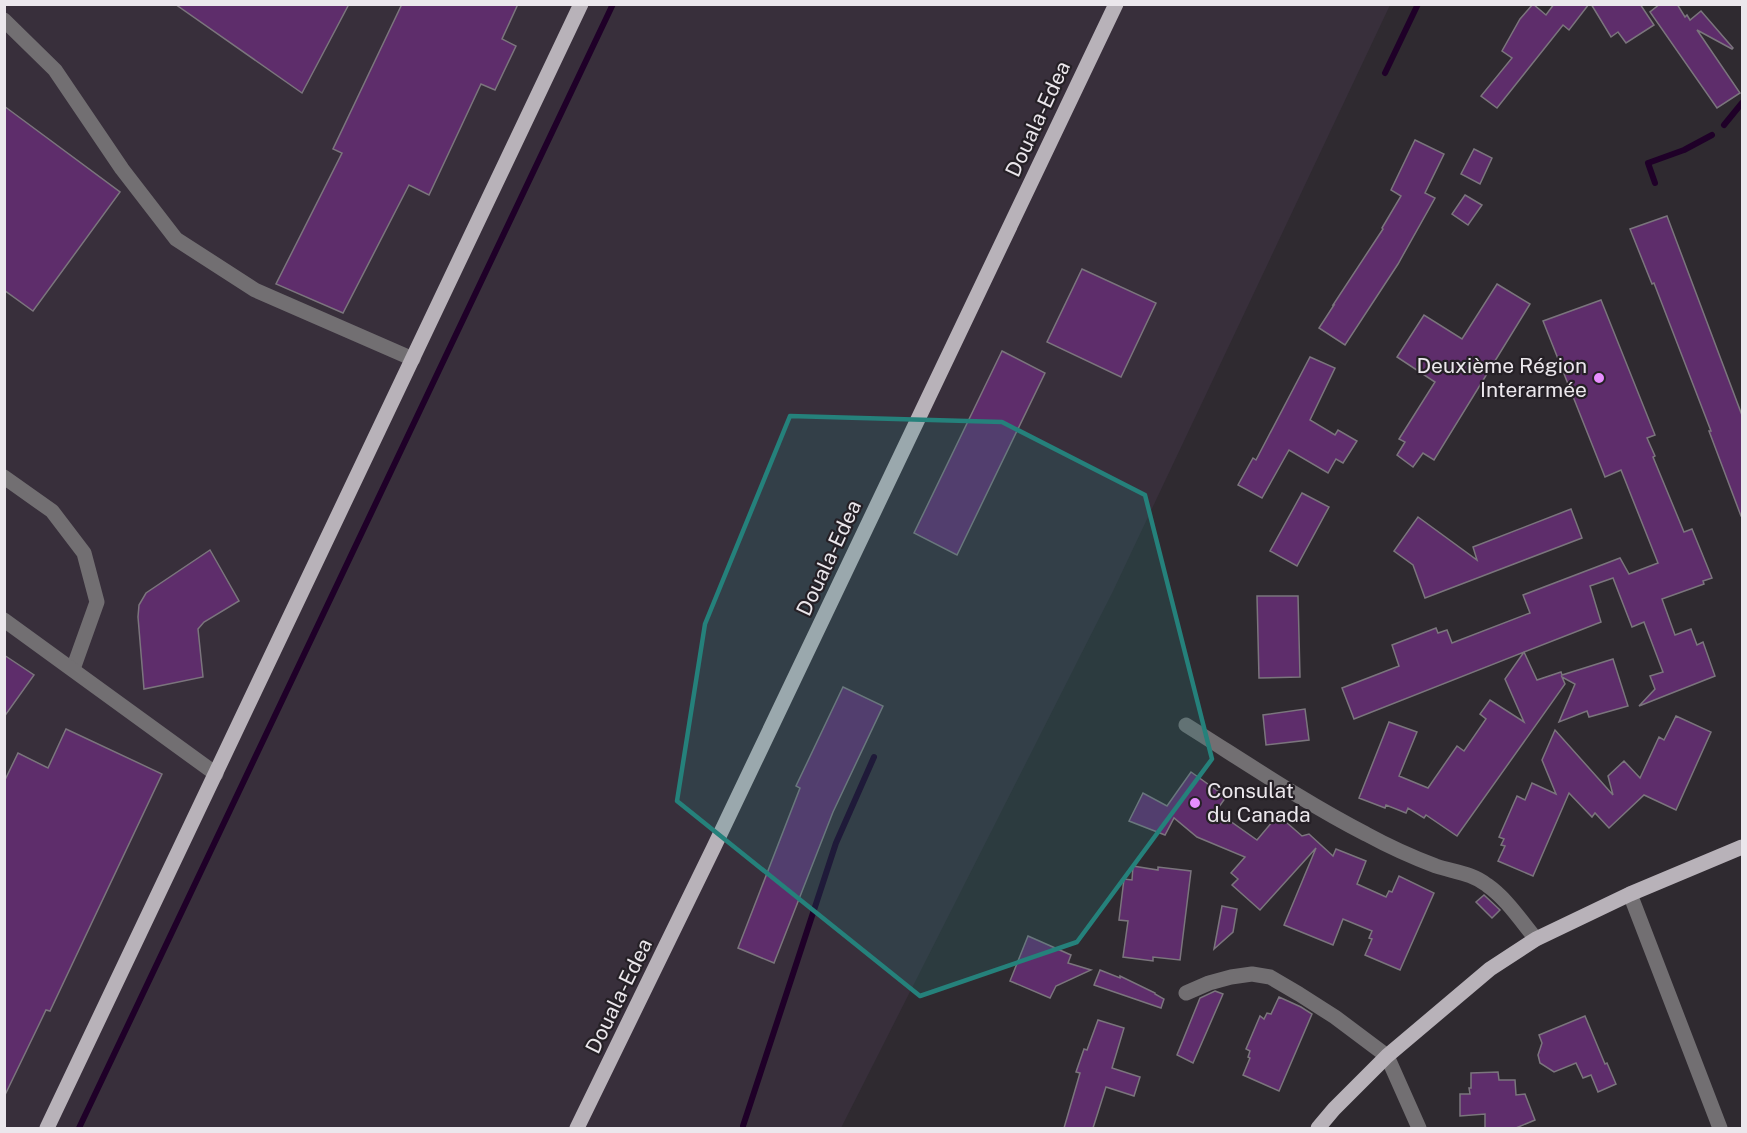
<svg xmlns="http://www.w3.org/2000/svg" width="1747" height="1133" font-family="'Public Sans',sans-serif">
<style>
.built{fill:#382f3b}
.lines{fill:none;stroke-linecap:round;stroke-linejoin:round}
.stream{stroke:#1f0028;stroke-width:6}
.building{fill:#5e2d6b;stroke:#7b757d;stroke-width:1.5}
.minor{stroke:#726f72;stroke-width:15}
.major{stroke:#b8b2b9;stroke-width:15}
.marked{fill:#25817b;fill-opacity:0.2;stroke:#25817b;stroke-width:4.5;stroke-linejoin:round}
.poi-dot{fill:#e88eff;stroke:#252026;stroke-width:2}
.labels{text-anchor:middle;stroke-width:4.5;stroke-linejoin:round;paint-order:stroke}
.street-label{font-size:21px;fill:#ebe7ec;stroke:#252026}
.poi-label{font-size:21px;fill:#ebe7ec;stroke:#252026;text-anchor:end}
</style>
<rect width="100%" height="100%" fill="#2f2a30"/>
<path class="built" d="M 5,5 L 1390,5 L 1113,591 L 841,1128 L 5,1128 Z"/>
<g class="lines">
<g class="stream">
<path d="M 1385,73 L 1418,4"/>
<path d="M 1724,125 L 1742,103"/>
<path d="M 1655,183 L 1648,163 L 1684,150 L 1712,135"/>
<path d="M 743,1126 L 836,843 L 874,757"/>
<path d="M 79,1128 L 613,4"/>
</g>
</g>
<g class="building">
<path d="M 175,4 L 349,4 L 302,93 Z"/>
<path d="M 402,4 L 518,4 L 502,39 L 516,46 L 495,90 L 481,84 L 429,195 L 409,185 L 343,313 L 276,284 L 342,153 L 333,149 Z"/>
<path d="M 1533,4 L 1546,15 L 1554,4 L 1589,4 L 1569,30 L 1563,25 L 1497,108 L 1481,96 L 1512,58 L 1502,51 L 1520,19 Z"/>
<path d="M 1591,4 L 1640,4 L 1654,25 L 1626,43 L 1618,32 L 1611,37 Z"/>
<path d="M 1660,4 L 1677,4 L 1685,17 L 1687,15 L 1690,20 L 1701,11 L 1733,48 L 1732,49 L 1697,30 L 1740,93 L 1717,108 L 1650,12 Z"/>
<path d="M 4,106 L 120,192 L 33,311 L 4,290 Z"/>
<path d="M 1415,140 L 1444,154 L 1425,193 L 1435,198 L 1398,264 L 1345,345 L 1319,328 L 1334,305 L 1333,305 L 1383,229 L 1382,228 L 1401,196 L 1391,190 Z"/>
<path d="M 1474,149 L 1492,158 L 1480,184 L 1461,174 Z"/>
<path d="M 1465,195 L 1482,205 L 1468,225 L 1452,214 Z"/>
<path d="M 1667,216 L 1743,418 L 1743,516 L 1741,516 L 1709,431 L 1711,431 L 1654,283 L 1652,284 L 1630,229 Z"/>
<path d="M 1082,269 L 1156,303 L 1121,377 L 1047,342 Z"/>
<path d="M 1497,284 L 1530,304 L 1434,460 L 1423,453 L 1413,467 L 1397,455 L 1405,442 L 1399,439 L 1435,382 L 1397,357 L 1424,315 L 1462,339 Z"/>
<path d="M 1601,300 L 1655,435 L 1647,438 L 1655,456 L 1653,457 L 1684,532 L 1692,529 L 1712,578 L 1703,581 L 1704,584 L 1662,599 L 1675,635 L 1691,629 L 1697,645 L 1703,642 L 1715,676 L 1639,706 L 1655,689 L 1650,676 L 1663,672 L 1644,622 L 1632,627 L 1613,578 L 1590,586 L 1601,622 L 1524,652 L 1537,680 L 1561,672 L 1562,675 L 1613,659 L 1628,706 L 1589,717 L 1587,711 L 1559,722 L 1575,684 L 1562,677 L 1565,684 L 1457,836 L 1426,815 L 1424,818 L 1408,808 L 1406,813 L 1386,805 L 1385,808 L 1359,798 L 1389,722 L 1417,732 L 1399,776 L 1428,788 L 1457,746 L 1464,751 L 1486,719 L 1480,714 L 1490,700 L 1524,722 L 1505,679 L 1524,652 L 1354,719 L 1342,688 L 1399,666 L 1392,645 L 1436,628 L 1438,633 L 1447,630 L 1452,643 L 1530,613 L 1523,595 L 1620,558 L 1629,574 L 1658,563 L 1621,470 L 1605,477 L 1543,321 Z"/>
<path d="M 1002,351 L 1045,373 L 957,555 L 914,533 Z"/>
<path d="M 1310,357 L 1335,368 L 1310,420 L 1335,435 L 1338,430 L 1357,441 L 1343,463 L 1336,459 L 1328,473 L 1289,450 L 1262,498 L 1238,485 L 1253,458 L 1256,460 Z"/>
<path d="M 1302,493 L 1329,507 L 1297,566 L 1270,551 Z"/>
<path d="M 1571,509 L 1582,538 L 1425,598 L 1413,565 L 1394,551 L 1418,517 L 1477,560 L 1473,547 Z"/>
<path d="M 210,550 L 239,601 L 204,622 L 198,629 L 203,677 L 144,689 L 138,617 L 139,605 L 146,593 Z"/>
<path d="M 1257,596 L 1298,596 L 1300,677 L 1259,678 Z"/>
<path d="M 4,655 L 34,675 L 4,717 Z"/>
<path d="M 843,687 L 883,706 L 833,812 L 774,963 L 738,948 L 800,788 L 796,786 Z"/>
<path d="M 1305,709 L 1309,740 L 1266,745 L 1263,715 Z"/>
<path d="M 1676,716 L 1711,732 L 1676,810 L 1644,795 L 1609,828 L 1595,813 L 1592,817 L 1569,793 L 1533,876 L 1498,861 L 1505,846 L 1501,845 L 1504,839 L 1499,837 L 1517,796 L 1525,800 L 1532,783 L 1556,794 L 1542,760 L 1555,730 L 1613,795 L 1608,776 L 1624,761 L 1640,778 L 1659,737 L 1664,740 Z"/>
<path d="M 66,729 L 162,774 L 50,1011 L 46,1010 L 4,1097 L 4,782 L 18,753 L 48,768 Z"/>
<path d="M 1191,772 L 1226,797 L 1216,811 L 1257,840 L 1278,815 L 1302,836 L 1309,834 L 1333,856 L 1336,849 L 1366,861 L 1357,884 L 1386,897 L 1389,891 L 1392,892 L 1399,876 L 1434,893 L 1400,970 L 1365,955 L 1372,939 L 1369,938 L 1372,931 L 1343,919 L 1333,945 L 1284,925 L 1316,848 L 1260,910 L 1232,885 L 1238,879 L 1231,873 L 1245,857 L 1197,837 L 1174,818 L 1165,835 L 1129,821 L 1143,793 L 1167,806 Z"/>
<path d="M 1133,866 L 1158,870 L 1158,867 L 1191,871 L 1180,960 L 1153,957 L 1153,961 L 1123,957 L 1128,921 L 1119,920 L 1124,879 L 1132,880 Z"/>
<path d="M 1484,895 L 1500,910 L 1492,918 L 1476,902 Z"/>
<path d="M 1222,906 L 1237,909 L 1233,932 L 1214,949 Z"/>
<path d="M 1028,936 L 1071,955 L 1068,963 L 1091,970 L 1056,986 L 1050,998 L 1010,981 Z"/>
<path d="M 1100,970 L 1120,978 L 1120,976 L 1155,993 L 1155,994 L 1164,999 L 1161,1008 L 1094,985 Z"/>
<path d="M 1215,991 L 1223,994 L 1193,1063 L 1177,1055 L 1200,998 Z"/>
<path d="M 1279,997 L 1301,1007 L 1312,1014 L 1279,1091 L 1243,1075 L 1250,1058 L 1248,1057 L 1250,1051 L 1246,1049 L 1260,1016 L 1264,1019 L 1267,1013 L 1271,1014 Z"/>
<path d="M 1585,1016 L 1605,1064 L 1607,1063 L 1616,1084 L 1598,1092 L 1591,1075 L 1583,1078 L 1576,1063 L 1554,1072 L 1540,1063 L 1538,1055 L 1542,1043 L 1539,1035 Z"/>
<path d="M 1098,1020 L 1124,1028 L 1112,1068 L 1140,1077 L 1134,1096 L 1106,1087 L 1093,1128 L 1064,1128 L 1080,1073 L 1076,1072 L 1084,1049 L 1087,1050 Z"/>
<path d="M 1498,1072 L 1499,1080 L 1515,1080 L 1516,1095 L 1525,1094 L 1535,1120 L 1516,1128 L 1485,1128 L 1485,1114 L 1460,1116 L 1460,1094 L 1470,1094 L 1469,1088 L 1471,1088 L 1471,1073 Z"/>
</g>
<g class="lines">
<g class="minor">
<path d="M 4,20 L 55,70 L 122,169 L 176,239 L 255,290 L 413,359"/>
<path d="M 4,477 L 52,511 L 84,553 L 97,602 L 73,669"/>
<path d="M 4,620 L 216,774"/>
<path d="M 1186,725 C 1245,762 1304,802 1366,834 C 1388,846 1412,857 1436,866 C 1454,872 1472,873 1487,885 C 1507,899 1521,921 1536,939"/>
<path d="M 1630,894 L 1720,1128"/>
<path d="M 1186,993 L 1209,983 L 1231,977 L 1252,974 L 1270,977 L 1299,994 L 1335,1017 L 1387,1056 L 1419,1128"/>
</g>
<g class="major">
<path d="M 47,1128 L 581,4"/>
<path d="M 577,1128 L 713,849 L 1116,4"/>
<path d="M 1318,1128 L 1334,1109 L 1387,1056 L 1490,969 L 1536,939 L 1630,894 L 1742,847"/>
</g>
</g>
<path class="marked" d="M 790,416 L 1002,422 L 1145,495 L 1212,759 L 1077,942 L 920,996 L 677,801 L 705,624 Z"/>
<g class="poi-dot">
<circle cx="1599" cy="378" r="6"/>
<circle cx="1195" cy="803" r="6"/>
</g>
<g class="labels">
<g class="street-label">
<text transform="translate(1038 119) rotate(-65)" y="7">Douala-Edea</text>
<text transform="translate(829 558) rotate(-65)" y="7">Douala-Edea</text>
<text transform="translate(619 996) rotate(-64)" y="7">Douala-Edea</text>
</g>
<g class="poi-label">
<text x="1587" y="373">Deuxième Région<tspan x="1587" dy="24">Interarmée</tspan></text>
<text x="1207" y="798" text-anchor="start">Consulat<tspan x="1207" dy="24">du Canada</tspan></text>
</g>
</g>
<rect width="1747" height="1133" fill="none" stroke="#ebe7ec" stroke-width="12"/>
</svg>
